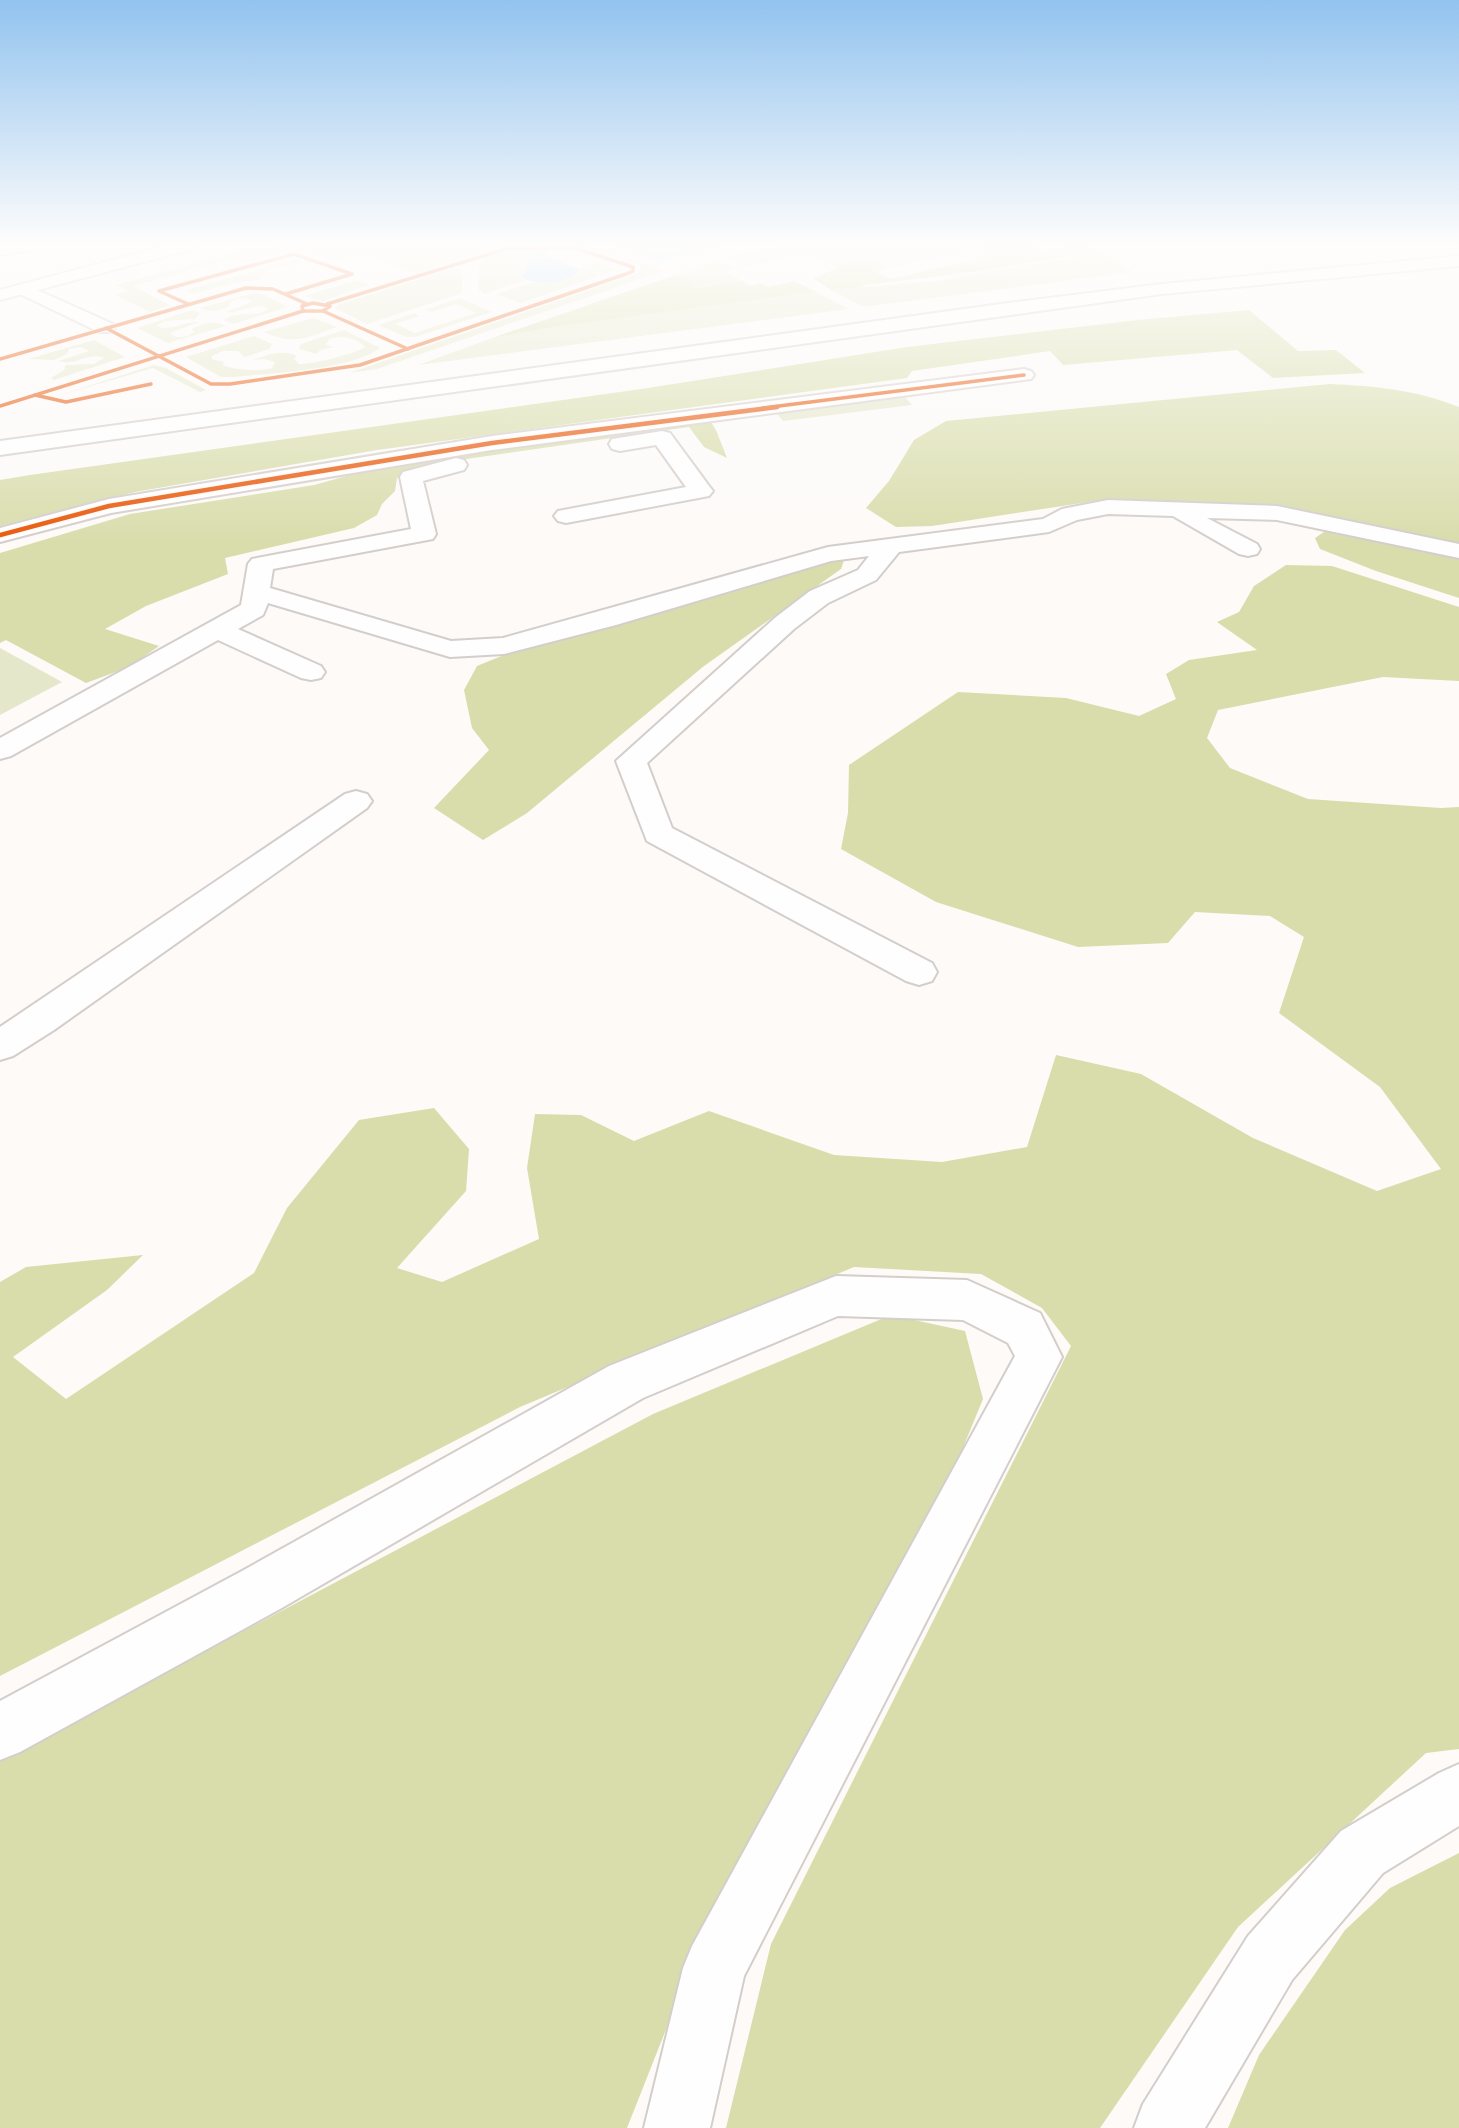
<svg xmlns="http://www.w3.org/2000/svg" width="1459" height="2128" font-family="Helvetica,sans-serif">
<style>
.green{fill:#e4e7c9}
.forest{fill:#d9ddac}
.water{fill:#b2dafa}
.lines{fill:none;stroke-linecap:round;stroke-linejoin:round}
.minor-casing{stroke:#d4cecb;stroke-width:4}
.major-casing{stroke:#d4cecb;stroke-width:4}
.minor{fill:#fffefe;fill-rule:evenodd}
.major{fill:#fffefe;fill-rule:evenodd}
.cycleway-far1-casing{stroke:#fef9f7;stroke-width:5}
.cycleway-casing{stroke:#fef9f7;stroke-width:7}
.cycleway-far1{stroke:#e8590c;stroke-width:3.5}
.cycleway{stroke:#e8590c;stroke-width:4.5}
</style>
<rect width="100%" height="100%" fill="#fdfaf8"/>
<g class="green">
<path d="M 281,245 L 531,245 L 535,247 L 499,247 L 415,273 L 362,253 L 334,260 L 310,251 L 292,250 L 242,263 L 232,259 L 133,286 L 170,305 L 150,312 L 115,295 L 128,291 L 116,285 L 248,248 Z"/>
<path d="M 548,245 L 593,245 L 664,271 L 377,369 L 349,373 L 635,274 L 642,269 L 638,265 L 589,247 L 546,247 Z"/>
<path d="M 781,245 L 993,245 L 884,269 L 882,262 C 866,253 851,263 835,266 L 807,253 L 744,267 L 725,257 Z"/>
<path d="M 535,251 L 522,278 L 525,280 L 484,294 L 478,289 C 478,282 477,265 483,260 C 495,249 520,251 535,251 Z"/>
<path d="M 1101,253 L 1133,272 L 863,307 L 831,290 L 934,281 Z"/>
<path d="M 296,259 L 304,262 L 267,270 L 259,280 L 234,283 L 193,294 L 185,290 Z"/>
<path d="M 717,260 L 735,269 L 726,272 L 742,281 L 692,290 L 690,284 L 667,278 Z"/>
<path d="M 595,262 L 616,270 L 521,303 L 496,294 L 534,282 L 545,283 Z"/>
<path d="M 454,268 L 462,269 L 462,293 L 367,324 L 335,308 L 340,304 Z"/>
<path d="M 357,280 L 369,285 L 323,301 L 304,296 Z"/>
<path d="M 816,292 L 849,309 L 418,365 L 492,338 L 554,327 Z"/>
<path d="M 254,293 L 263,294 L 288,307 L 233,324 L 224,320 C 238,309 259,319 268,308 C 253,302 241,314 226,312 L 252,302 C 247,296 235,298 229,303 L 231,305 C 220,311 210,313 200,308 Z"/>
<path d="M 460,298 L 492,312 L 415,337 L 406,337 L 379,325 L 414,313 L 420,316 L 395,324 L 415,333 L 476,313 L 456,304 L 431,312 L 425,310 Z"/>
<path d="M 192,310 L 200,313 L 195,319 L 165,321 L 156,326 C 171,332 183,321 199,322 L 170,333 C 175,340 188,337 194,332 L 192,329 C 204,323 213,320 226,326 L 168,343 L 137,328 Z"/>
<path d="M 313,318 L 337,327 C 308,337 294,346 264,332 Z"/>
<path d="M 344,330 L 380,348 C 352,370 270,373 234,377 L 221,377 L 186,357 L 254,336 L 272,344 L 269,349 L 245,357 L 238,351 L 223,351 L 212,356 L 212,359 L 224,362 L 223,365 C 234,370 260,372 272,368 L 275,362 L 264,359 L 253,360 C 268,355 282,349 297,356 L 294,359 L 299,364 C 310,365 355,354 365,347 C 357,338 343,335 329,339 L 326,345 L 333,347 L 320,350 L 317,354 L 299,349 L 301,344 Z"/>
<path d="M 94,340 L 125,357 L 54,380 L 51,378 L 64,370 L 66,365 L 94,364 L 104,358 C 88,351 75,367 59,361 L 89,351 L 81,347 L 69,349 L 67,354 L 54,360 L 28,359 Z"/>
<path d="M 154,365 L 166,368 L 206,390 L 200,392 L 153,368 L 57,396 Z"/>
<path d="M 902,394 L 912,405 L 783,421 L 774,410 Z"/>
<path d="M 0,648 L 62,682 L 0,715 Z"/>
</g>
<g class="forest">
<path d="M 993,245 L 1034,245 L 1046,250 L 1069,245 L 1088,245 L 1098,251 L 976,272 L 862,285 L 864,287 L 831,290 L 813,278 L 836,269 L 835,266 L 866,258 L 882,262 L 884,269 L 876,272 L 890,279 L 994,256 L 980,248 Z"/>
<path d="M 680,277 L 690,280 L 693,289 L 742,281 L 750,286 L 762,283 L 768,287 L 794,281 L 816,292 L 554,327 L 492,338 L 667,278 Z"/>
<path d="M 1249,310 L 1298,351 L 1336,350 L 1365,373 L 1273,378 L 1237,350 L 1063,365 L 1050,351 L 912,371 L 907,378 L 377,450 L 135,492 L 0,526 L 0,480 L 30,475 L 648,388 L 907,347 L 1138,320 Z"/>
<path d="M 1330,384 C 1376,386 1416,390 1459,407 L 1459,543 L 1273,506 L 1095,501 L 932,526 L 896,527 L 866,508 L 889,481 L 914,440 L 946,421 Z"/>
<path d="M 709,419 L 716,430 L 727,458 L 704,447 L 689,427 L 425,465 L 407,471 L 397,478 L 395,491 L 382,504 L 377,515 L 354,528 L 225,558 L 228,574 L 146,606 L 105,629 L 159,646 L 129,667 L 86,683 L 6,640 L 0,643 L 0,553 L 130,514 L 314,485 L 393,463 Z"/>
<path d="M 1330,528 L 1459,557 L 1459,598 L 1376,571 L 1320,549 L 1315,538 Z"/>
<path d="M 820,560 L 844,560 L 841,569 L 704,666 L 527,813 L 483,840 L 434,808 L 489,750 L 472,728 L 464,690 L 477,666 L 516,650 Z"/>
<path d="M 1286,565 L 1332,566 L 1459,607 L 1459,681 L 1383,677 L 1218,710 L 1207,738 L 1230,768 L 1308,799 L 1441,808 L 1459,807 L 1459,1749 L 1426,1753 L 1238,1927 L 1100,2128 L 726,2128 L 771,1944 L 1071,1346 L 1042,1308 L 981,1274 L 854,1267 L 520,1407 L 0,1676 L 0,1282 L 26,1267 L 143,1255 L 107,1290 L 13,1357 L 66,1399 L 254,1273 L 287,1208 L 359,1120 L 434,1108 L 469,1149 L 466,1191 L 397,1268 L 442,1282 L 539,1239 L 527,1168 L 535,1114 L 581,1115 L 634,1141 L 709,1111 L 834,1155 L 942,1162 L 1027,1147 L 1056,1055 L 1141,1074 L 1253,1138 L 1377,1191 L 1441,1169 L 1380,1087 L 1279,1013 L 1304,937 L 1270,916 L 1195,912 L 1168,943 L 1078,947 L 936,902 L 841,849 L 848,813 L 849,765 L 958,692 L 1066,698 L 1139,716 L 1176,699 L 1166,674 L 1189,660 L 1257,650 L 1217,622 L 1239,612 L 1254,586 Z"/>
<path d="M 891,1315 L 965,1331 L 983,1399 L 946,1489 L 686,1979 L 627,2128 L 0,2128 L 0,1760 L 653,1414 Z"/>
<path d="M 1459,1853 L 1459,2128 L 1228,2128 L 1259,2055 L 1345,1930 L 1390,1888 Z"/>
</g>
<g class="water">
<path d="M 532,245 L 547,245 L 547,257 L 579,269 L 578,272 C 564,284 538,286 522,278 C 523,272 532,256 535,251 Z"/>
<path d="M 614,245 L 726,245 L 659,261 Z"/>
</g>
<g class="lines">
<g class="minor-casing">
<g id="minor">
<path d="M 9,245 L 38,245 L 36,249 L 0,255 L 0,247 Z"/>
<path d="M 24,284 L 113,324 L 115,328 L 113,332 L 99,332 L 18,293 L 15,289 Z"/>
<path d="M 1024,369 L 1031,371 L 1034,375 L 1031,379 L 492,450 L 111,513 L 0,542 L 0,528 L 109,499 L 492,436 Z"/>
<path d="M 662,431 L 670,433 L 709,486 L 713,491 L 709,496 L 566,523 L 558,521 L 554,516 L 558,511 L 686,487 L 656,445 L 620,451 L 612,449 L 609,444 L 612,439 Z"/>
<path d="M 456,458 L 464,460 L 467,465 L 464,470 L 423,481 L 436,534 L 433,539 L 273,569 L 270,588 L 451,641 L 503,638 L 828,547 L 1043,519 L 1062,509 L 1108,500 L 1277,506 L 1459,544 L 1459,558 L 1277,520 L 1207,518 L 1257,544 L 1260,549 L 1257,554 L 1248,556 L 1239,554 L 1173,516 L 1108,514 L 1077,520 L 1049,532 L 899,552 L 876,580 L 828,603 L 794,629 L 647,763 L 672,828 L 932,963 L 937,972 L 932,981 L 919,985 L 906,981 L 647,841 L 616,761 L 776,617 L 810,591 L 858,570 L 869,556 L 831,561 L 616,625 L 504,654 L 450,657 L 268,603 L 263,615 L 238,629 L 321,666 L 325,672 L 321,678 L 311,680 L 301,678 L 218,640 L 11,756 L 0,759 L 0,738 L 241,605 L 248,564 L 252,559 L 411,529 L 400,477 L 403,472 Z"/>
<path d="M 356,791 L 367,794 L 372,801 L 367,808 L 54,1030 L 13,1056 L 0,1060 L 0,1027 L 345,794 Z"/>
<path d="M 836,1276 L 967,1280 L 1040,1313 L 1062,1357 L 744,1976 L 710,2128 L 644,2128 L 683,1968 L 692,1946 L 1015,1356 L 1008,1343 L 963,1320 L 838,1316 L 643,1398 L 280,1609 L 20,1752 L 0,1760 L 0,1701 L 242,1571 L 609,1366 Z"/>
<path d="M 1459,1764 L 1459,1826 L 1383,1873 L 1292,1980 L 1205,2128 L 1134,2128 L 1143,2104 L 1248,1936 L 1341,1831 L 1439,1773 Z"/>
</g>
</g>
<g class="major-casing">
<g id="major">
<path d="M 169,245 L 195,245 L 193,249 L 0,300 L 0,290 Z"/>
<path d="M 1459,256 L 1459,266 L 1162,294 L 0,455 L 0,441 L 1008,303 L 1162,284 Z"/>
</g>
</g>
<use href="#minor" class="minor"/>
<use href="#major" class="major"/>
<g class="cycleway-far1-casing">
<g id="cycleway-far1">
<path d="M 313,303 L 330,306 L 323,311 L 303,311 L 302,306 Z"/>
<path d="M 188,304 L 159,291 L 294,254 L 352,274 L 286,294"/>
<path d="M 323,311 L 408,349"/>
<path d="M 106,328 L 211,384 L 230,384 L 360,365 L 626,274 L 633,271 L 633,267 L 578,249 L 506,249 L 327,304"/>
<path d="M 0,359 L 246,288 L 273,289 L 307,304"/>
<path d="M 35,395 L 66,402 L 151,384"/>
<path d="M 0,406 L 303,311"/>
<path d="M 763,408 L 1024,375"/>
</g>
</g>
<g class="cycleway-casing">
<path id="cycleway" d="M 0,535 L 109,506 L 492,443 L 777,407"/>
</g>
<use href="#cycleway-far1" class="cycleway-far1"/>
<use href="#cycleway" class="cycleway"/>
</g>
<linearGradient id="sky" x2="0" y2="1"><stop stop-color="#92c3ef"/><stop offset="0.45" stop-color="#fefdfc"/><stop offset="1" stop-color="#fefdfc" stop-opacity="0"/></linearGradient>
<rect width="1459" height="543" fill="url(#sky)"/>
</svg>
